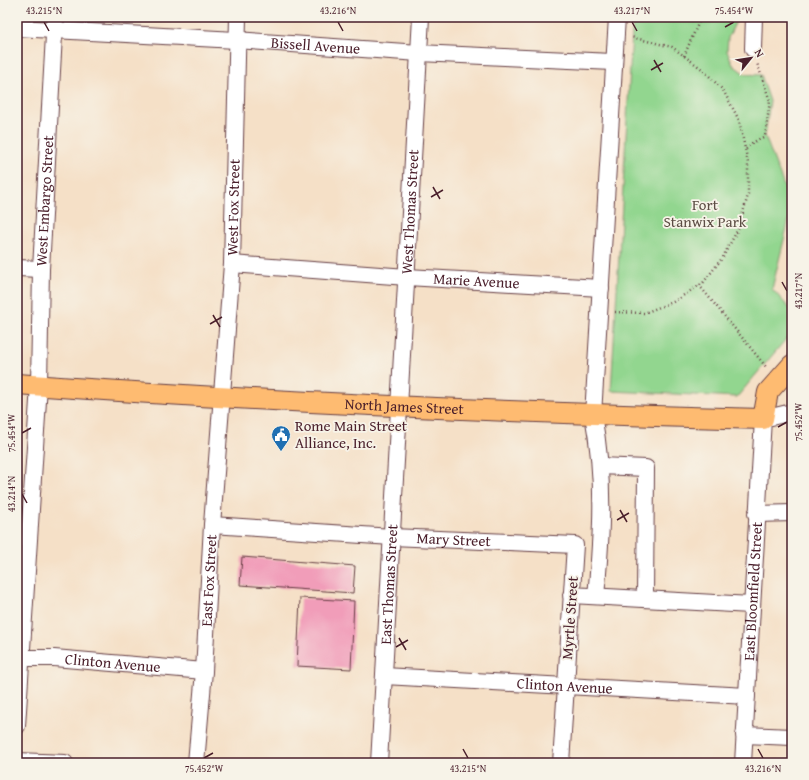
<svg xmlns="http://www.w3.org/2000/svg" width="809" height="780" font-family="'Gentium Book Plus',serif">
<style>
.green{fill:#92d68f;stroke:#6e7a5d}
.building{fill:#f19db9}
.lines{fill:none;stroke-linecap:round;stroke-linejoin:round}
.minor-casing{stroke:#643c42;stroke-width:18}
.major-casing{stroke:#643c42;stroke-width:22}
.path{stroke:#643c42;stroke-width:2.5;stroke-dasharray:1 3;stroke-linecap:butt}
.minor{stroke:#fff;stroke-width:16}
.major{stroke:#febb71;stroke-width:20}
.ticks{fill:none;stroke:#4a1f2b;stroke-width:1.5}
.labels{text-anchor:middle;stroke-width:3.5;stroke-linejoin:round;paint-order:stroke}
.street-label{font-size:15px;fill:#4a1f2b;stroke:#f7f3e8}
.park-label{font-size:15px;fill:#5c4d44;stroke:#f7f3e8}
.poi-label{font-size:15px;fill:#4a1f2b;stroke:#f7f3e8;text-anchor:start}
.neatline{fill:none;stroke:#4a1f2b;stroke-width:1.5}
.ticks-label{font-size:10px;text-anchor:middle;fill:#4a1f2b}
</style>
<rect width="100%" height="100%" fill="#f7f3e8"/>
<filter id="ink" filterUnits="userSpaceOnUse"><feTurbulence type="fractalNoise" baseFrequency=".025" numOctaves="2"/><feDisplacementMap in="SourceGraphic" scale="8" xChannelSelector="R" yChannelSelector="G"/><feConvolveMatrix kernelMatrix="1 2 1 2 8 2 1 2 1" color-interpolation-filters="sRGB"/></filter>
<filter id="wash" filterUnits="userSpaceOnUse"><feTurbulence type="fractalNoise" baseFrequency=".012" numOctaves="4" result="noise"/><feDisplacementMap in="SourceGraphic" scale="16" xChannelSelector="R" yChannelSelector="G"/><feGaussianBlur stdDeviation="0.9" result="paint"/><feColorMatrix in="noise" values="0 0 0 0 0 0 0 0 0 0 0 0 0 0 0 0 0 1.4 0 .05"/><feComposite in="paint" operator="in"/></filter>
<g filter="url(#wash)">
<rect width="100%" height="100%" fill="#f5e0c7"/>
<path class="green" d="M 633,17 L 738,17 L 728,38 L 727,51 L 733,65 L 745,74 L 761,75 L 770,101 L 765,136 L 792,207 L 772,289 L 792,311 L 792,332 L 737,397 L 611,391 Z"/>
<g id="blocks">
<g class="building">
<path d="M 242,557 L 355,566 L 353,593 L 240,585 Z"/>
<path d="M 300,598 L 354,601 L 351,669 L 297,666 Z"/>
</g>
</g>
</g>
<g filter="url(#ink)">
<use href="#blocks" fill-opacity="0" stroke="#643c42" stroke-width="1"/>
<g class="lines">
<g class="minor-casing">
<g id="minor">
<path id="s1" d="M 17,28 L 236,40 L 419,53 L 613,62"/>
<path d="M 753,49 L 754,17"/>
<path id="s2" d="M 232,264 L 407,277 L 601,288"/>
<path d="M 17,268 L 41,269"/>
<path d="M 600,466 L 646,468 L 645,599"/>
<path d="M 756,514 L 792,513"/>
<path id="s3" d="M 212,525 L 392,537 L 575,545 L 561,763"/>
<path d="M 571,595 L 751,605"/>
<path d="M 596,596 C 602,533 605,478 593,415 L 617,17"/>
<path id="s4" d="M 21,658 L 54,658 L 204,671"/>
<path id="s5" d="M 384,676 L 747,696"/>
<path id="s6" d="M 17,726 L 39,385 L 41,269 L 55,17"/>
<path d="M 744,735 L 792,737"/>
<path d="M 17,761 L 65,763"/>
<path id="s7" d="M 196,763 L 204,671 L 212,525 L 232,264 L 238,17"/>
<path id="s8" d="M 379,763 L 421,17"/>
<path id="s9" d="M 743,763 L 763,419 L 792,412"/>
</g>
</g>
<g class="major-casing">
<g id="major">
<path id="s10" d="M 17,384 C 265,402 514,413 763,419 L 768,392 L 792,365"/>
</g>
</g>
<g class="path">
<path d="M 684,56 L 701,17"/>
<path d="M 746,149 L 752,143 L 765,136 L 770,101 L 757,63"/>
<path d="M 699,285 L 767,368"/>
<path d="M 615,312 L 644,313 L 673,302 L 703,283 L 723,257 L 739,227 L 748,195 L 748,163 L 739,120 L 723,90 L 702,69 L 672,47 L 631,37"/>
</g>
<use href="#minor" class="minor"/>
<use href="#major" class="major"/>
</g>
</g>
<path class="ticks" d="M 44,22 L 49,31M 338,22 L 343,31M 632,22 L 637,31M 725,27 L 734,22M 654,60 L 661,72M 651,70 L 663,63M 433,187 L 440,199M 431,197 L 443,190M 782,282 L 787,291M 213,315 L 220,327M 210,324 L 222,317M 778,427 L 787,422M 22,433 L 31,428M 22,494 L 27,503M 620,510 L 627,522M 617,520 L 629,513M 399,638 L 406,650M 396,647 L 408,640M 463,749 L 468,758M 758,749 L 763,758M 204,758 L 213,753"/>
<defs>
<g id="civic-pin" transform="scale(1)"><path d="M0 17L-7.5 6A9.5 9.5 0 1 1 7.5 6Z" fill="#1f6fb2" stroke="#f7f3e8"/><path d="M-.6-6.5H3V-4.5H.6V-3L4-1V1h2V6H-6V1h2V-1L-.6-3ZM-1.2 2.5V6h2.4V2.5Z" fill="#fff"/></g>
</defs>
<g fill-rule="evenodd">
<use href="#civic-pin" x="281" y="435"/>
</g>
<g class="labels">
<g class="street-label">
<text dy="5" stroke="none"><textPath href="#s1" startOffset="299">Bissell Avenue</textPath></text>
<text dy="5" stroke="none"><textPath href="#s6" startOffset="526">West Embargo Street</textPath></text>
<text dy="5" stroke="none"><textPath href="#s7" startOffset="557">West Fox Street</textPath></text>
<text dy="5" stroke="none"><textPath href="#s8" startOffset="552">West Thomas Street</textPath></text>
<text dy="5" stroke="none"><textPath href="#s2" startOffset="245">Marie Avenue</textPath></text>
<text dy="5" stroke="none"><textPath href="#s10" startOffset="388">North James Street</textPath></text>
<text dy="5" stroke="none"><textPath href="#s3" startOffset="242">Mary Street</textPath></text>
<text dy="5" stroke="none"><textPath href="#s7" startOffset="183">East Fox Street</textPath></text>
<text dy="5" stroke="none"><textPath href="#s8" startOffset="179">East Thomas Street</textPath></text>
<text dy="5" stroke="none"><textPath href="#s9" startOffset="172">East Bloomfield Street</textPath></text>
<text transform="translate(570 618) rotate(-86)" y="5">Myrtle Street</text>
<text dy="5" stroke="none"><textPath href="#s4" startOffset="92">Clinton Avenue</textPath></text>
<text dy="5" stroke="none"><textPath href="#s5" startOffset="181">Clinton Avenue</textPath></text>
</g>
<g class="park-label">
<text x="705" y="210">Fort<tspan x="705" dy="17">Stanwix Park</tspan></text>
</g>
<g class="poi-label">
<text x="295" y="431">Rome Main Street<tspan x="295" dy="17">Alliance, Inc.</tspan></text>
</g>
</g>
<rect width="809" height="780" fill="none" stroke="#f7f3e8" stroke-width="44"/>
<g transform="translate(751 58) rotate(60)" stroke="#f7f3e8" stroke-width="3" paint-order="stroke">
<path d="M0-3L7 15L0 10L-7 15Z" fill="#4a1f2b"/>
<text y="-6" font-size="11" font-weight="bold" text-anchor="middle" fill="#4a1f2b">N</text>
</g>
<rect x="22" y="22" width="765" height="736" class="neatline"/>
<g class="ticks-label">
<text x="44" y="14">43.215°N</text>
<text x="338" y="14">43.216°N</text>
<text x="632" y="14">43.217°N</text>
<text x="734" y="14">75.454°W</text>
<text transform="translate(798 291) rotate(-90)" y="4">43.217°N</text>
<text transform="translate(798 422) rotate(-90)" y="4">75.452°W</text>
<text transform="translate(11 433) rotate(-90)" y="4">75.454°W</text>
<text transform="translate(11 494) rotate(-90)" y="4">43.214°N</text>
<text x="204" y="772">75.452°W</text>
<text x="468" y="772">43.215°N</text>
<text x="763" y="772">43.216°N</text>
</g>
</svg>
